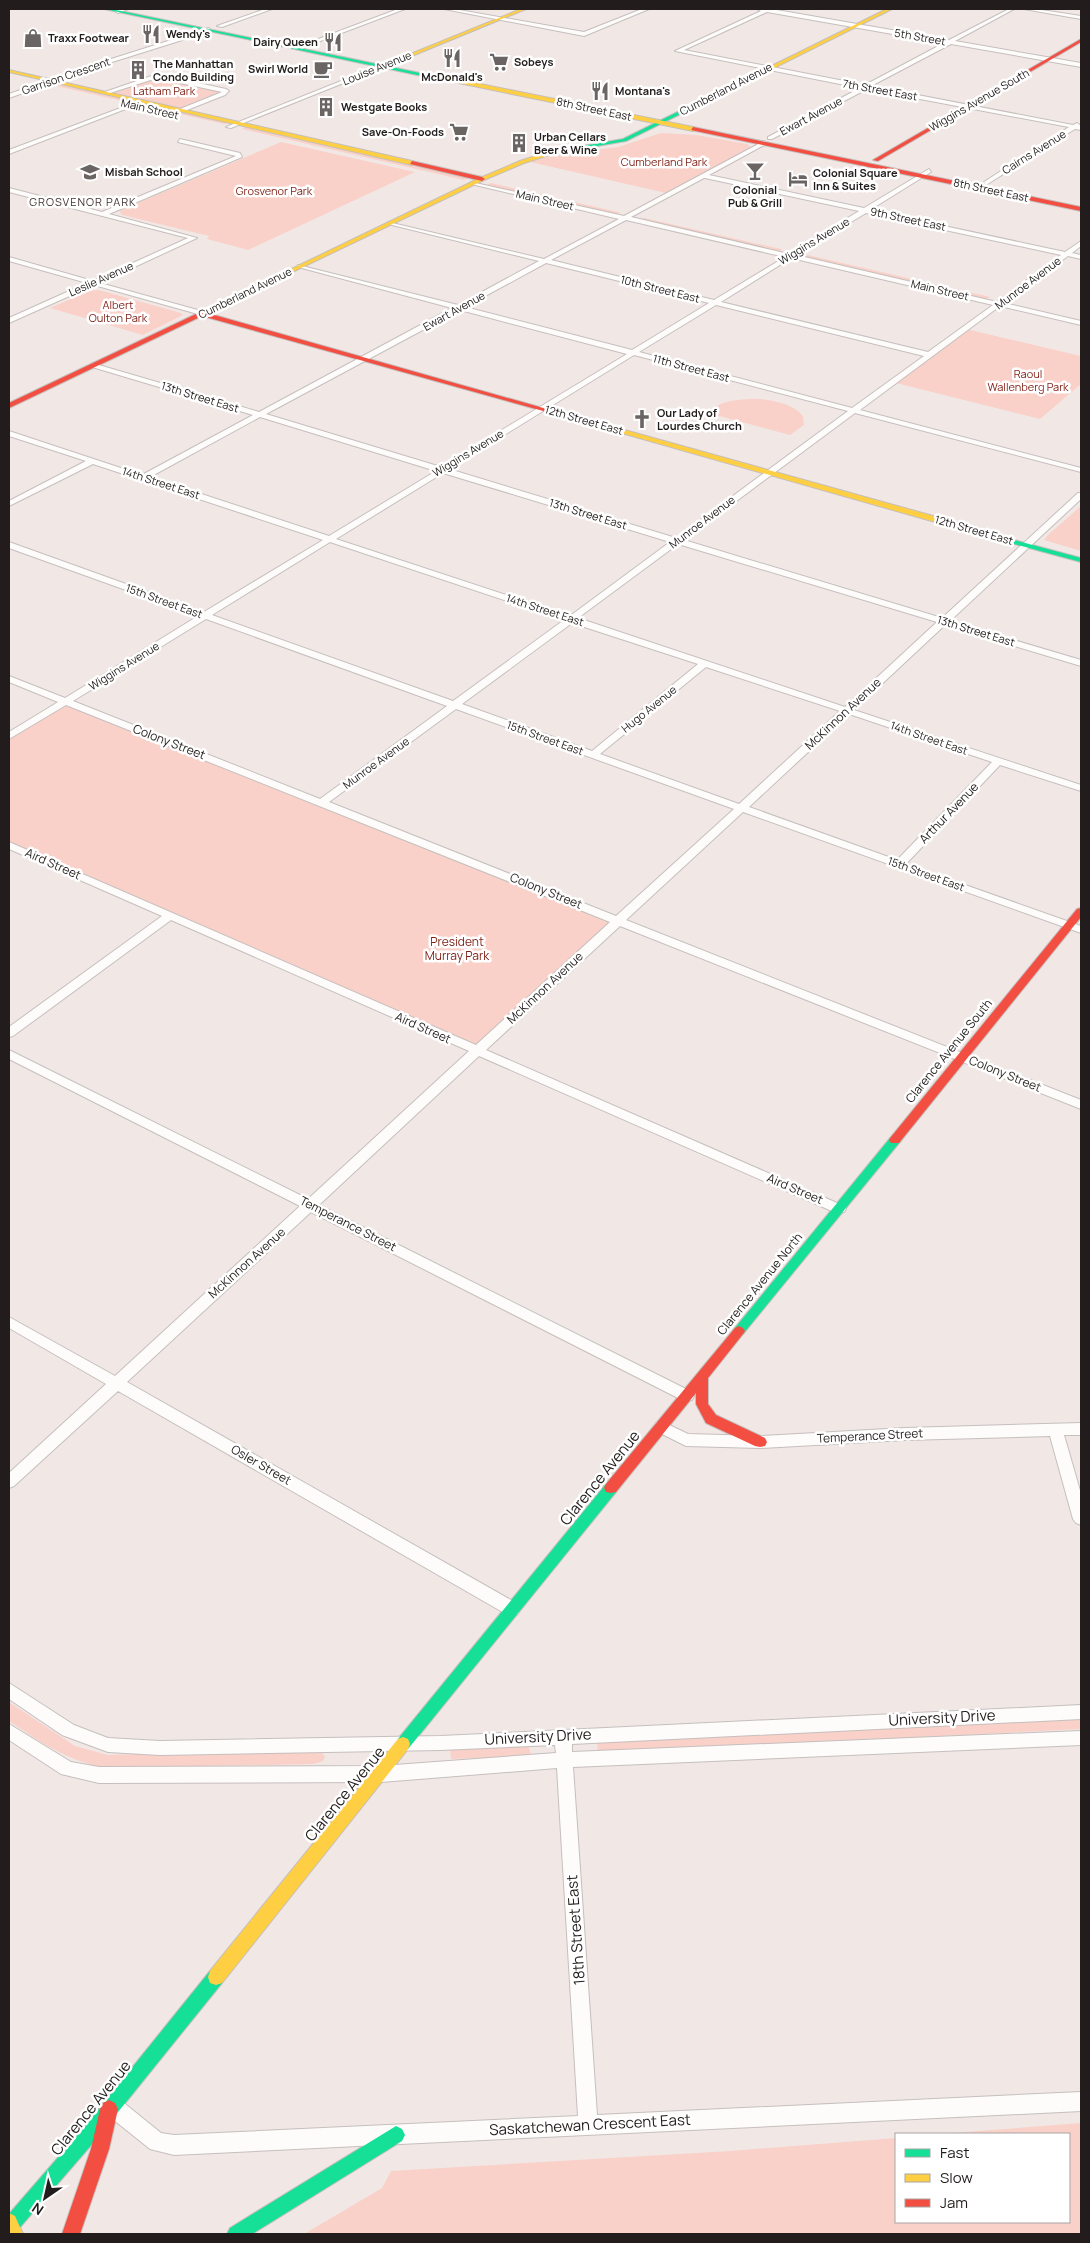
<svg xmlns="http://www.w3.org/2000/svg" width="1090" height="2243" font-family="Manrope,sans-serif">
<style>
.green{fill:#f9d1c9}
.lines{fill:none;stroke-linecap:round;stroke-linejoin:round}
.street-casing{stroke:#c5bfbd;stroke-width:2}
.fast-casing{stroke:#c5bfbd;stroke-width:2}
.slow-casing{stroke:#c5bfbd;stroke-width:2}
.jam-casing{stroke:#c5bfbd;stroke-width:2}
.street{fill:#fdfcfb;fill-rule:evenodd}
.fast{fill:#16e098;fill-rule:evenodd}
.slow{fill:#ffcf43;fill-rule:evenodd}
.jam{fill:#f24e42;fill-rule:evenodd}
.labels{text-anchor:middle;stroke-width:5;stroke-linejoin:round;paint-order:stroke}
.far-poi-label{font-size:11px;font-weight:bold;fill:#221d1c;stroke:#fff;text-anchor:start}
.far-street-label{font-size:11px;fill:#221d1c;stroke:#fff}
.far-park-label{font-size:11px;fill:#7f1f14;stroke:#fff}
.far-neighbourhood-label{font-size:11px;letter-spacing:1px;fill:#413533;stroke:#fff}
.street-label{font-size:12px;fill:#221d1c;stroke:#fff}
.park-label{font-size:12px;fill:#7f1f14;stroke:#fff}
.near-street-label{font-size:15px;fill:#221d1c;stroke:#fff}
</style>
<rect width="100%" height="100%" fill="#f1e8e6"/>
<g class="green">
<path d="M 151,76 L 226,91 L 182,110 L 105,93 Z"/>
<path d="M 56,84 L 228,123 L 224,124 L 52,85 Z"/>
<path d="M 245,127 L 469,178 L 464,180 L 242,129 Z"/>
<path d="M 661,133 L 696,135 L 747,144 L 751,147 L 666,193 L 530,162 L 555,155 L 618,147 Z"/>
<path d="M 281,142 L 415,172 L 248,250 L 207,239 L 209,236 L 122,215 L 119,211 Z"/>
<path d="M 491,183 L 618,212 L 620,213 L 615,214 L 487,185 Z"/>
<path d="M 644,218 L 781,249 L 782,250 L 777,252 L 640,220 Z"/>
<path d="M 808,255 L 990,297 L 986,299 L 804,257 Z"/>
<path d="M 99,290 L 181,313 L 183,315 L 143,335 L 50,308 L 89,291 Z"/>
<path d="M 966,329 L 1081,356 L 1081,384 L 1040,419 L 892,382 Z"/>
<path d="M 760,399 C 776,401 793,404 803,416 L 804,425 L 790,435 L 708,413 C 720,399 743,399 760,399 Z"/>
<path d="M 1081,506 L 1081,551 L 1044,540 L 1048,535 Z"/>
<path d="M 65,702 L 618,921 L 477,1051 L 9,844 L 9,736 Z"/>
<path d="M 9,1702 L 75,1746 L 108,1755 L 319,1748 L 325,1757 L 323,1761 L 314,1764 L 105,1768 C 66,1760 42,1743 9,1721 Z"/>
<path d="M 1081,1717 L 1081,1729 L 601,1753 L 598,1753 L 597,1742 Z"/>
<path d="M 528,1745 L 531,1754 L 529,1756 L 451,1759 L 450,1750 L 453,1748 Z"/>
<path d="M 1081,2123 L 1081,2234 L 304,2234 L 382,2188 L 391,2171 L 730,2151 L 896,2138 L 896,2222 L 1069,2222 L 1069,2134 L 939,2134 Z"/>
</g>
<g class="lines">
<g class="street-casing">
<g id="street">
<path d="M 120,9 L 128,9 L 118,13 L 115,11 Z"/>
<path d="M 265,9 L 272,9 L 222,27 L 217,26 Z"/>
<path d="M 398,9 L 405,9 L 310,45 L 305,44 Z"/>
<path d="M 444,9 L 454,9 L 584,32 L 642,9 L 649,9 L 584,36 Z"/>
<path d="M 757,9 L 771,9 L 949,40 L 1009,9 L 1014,9 L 955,41 L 1081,63 L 1081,67 L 951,44 L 871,86 L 1073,125 L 1077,123 L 1081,126 L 1081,130 L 1075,129 L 986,185 L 984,182 L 1069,127 L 867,89 L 772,139 L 768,139 L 768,137 L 860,88 L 675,51 L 761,11 ZM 767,12 L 944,43 L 865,85 L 684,50 Z"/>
<path d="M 1024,9 L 1035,9 L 1081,16 L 1081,19 Z"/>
<path d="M 209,28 L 211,31 L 93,68 L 9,98 L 9,94 L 89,66 Z"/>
<path d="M 381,65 L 386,66 L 231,128 L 226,127 Z"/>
<path d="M 157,74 L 226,89 L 229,91 L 225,95 L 182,112 L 180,109 L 222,92 L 157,78 L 107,94 L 102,93 Z"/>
<path d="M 131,104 L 136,105 L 9,154 L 9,150 Z"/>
<path d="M 180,139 L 240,153 L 242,157 L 109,214 L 197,238 L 100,283 L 205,312 L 205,316 L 94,285 L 9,323 L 9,318 L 87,283 L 9,261 L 9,257 L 93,281 L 188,238 L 9,192 L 9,188 L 102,212 L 236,156 L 178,142 Z"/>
<path d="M 764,141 L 766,144 L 709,175 L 864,208 L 929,169 L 931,172 L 870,210 L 1065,252 L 1081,241 L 1081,246 L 1072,253 L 1081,255 L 1081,259 L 1068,256 L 1004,303 L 1081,321 L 1081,325 L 1000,306 L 860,410 L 1081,468 L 1081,472 L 855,413 L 684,540 L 942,618 L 1078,493 L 1081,493 L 1081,499 L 950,621 L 1081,660 L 1081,666 L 945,625 L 854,710 L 1081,785 L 1081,791 L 1000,765 L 906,864 L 1081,926 L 1081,933 L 743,812 L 626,920 L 1081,1100 L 1081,1109 L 620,926 L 486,1050 L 844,1206 L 846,1209 L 844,1212 L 834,1212 L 479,1056 L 319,1205 L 692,1392 L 694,1396 L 692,1400 L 687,1401 L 682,1400 L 311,1212 L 127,1382 L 518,1604 L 520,1609 L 518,1614 L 512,1616 L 506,1614 L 118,1391 L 14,1486 L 9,1488 L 9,1473 L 106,1384 L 9,1328 L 9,1317 L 115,1376 L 300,1206 L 9,1059 L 9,1050 L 308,1199 L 469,1051 L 171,920 L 13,1036 L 9,1037 L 9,1027 L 162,916 L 9,849 L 9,842 L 476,1045 L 610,922 L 66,705 L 9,739 L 9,732 L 58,702 L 9,682 L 9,676 L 65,698 L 198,616 L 9,548 L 9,542 L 204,612 L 323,540 L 93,464 L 9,506 L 9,501 L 86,461 L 9,436 L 9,431 L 142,475 L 253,415 L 92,367 L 92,363 L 259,412 L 452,308 L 298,267 L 298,265 L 458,305 L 539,261 L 388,224 L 388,222 L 544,259 L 619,219 L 471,184 L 471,182 L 624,216 ZM 704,178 L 705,178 L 859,211 L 789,254 L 631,217 ZM 866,213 L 1061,255 L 997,302 L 796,255 ZM 626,220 L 785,257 L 714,300 L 551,260 ZM 791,258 L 993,305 L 928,352 L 721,302 ZM 546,263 L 709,303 L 632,350 L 465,307 ZM 716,305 L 924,356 L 852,408 L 639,352 ZM 460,310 L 627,354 L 441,467 L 266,414 ZM 634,355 L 848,411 L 676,538 L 449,469 ZM 260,417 L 436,471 L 329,536 L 150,477 ZM 443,473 L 670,542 L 570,616 L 336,539 ZM 330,542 L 564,620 L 453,701 L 212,615 ZM 678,544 L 937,622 L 845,707 L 578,618 ZM 206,619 L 447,706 L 320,799 L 73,701 ZM 572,623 L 698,664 L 592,751 L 462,704 ZM 706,667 L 840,711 L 739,804 L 600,754 ZM 456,709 L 734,809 L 616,916 L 329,802 ZM 849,714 L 992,762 L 897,860 L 749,807 Z"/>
<path d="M 661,1421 L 688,1434 L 760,1436 L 905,1428 L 1081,1423 L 1081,1435 L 1064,1435 L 1081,1494 L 1081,1525 L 1076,1523 L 1073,1519 L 1050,1436 L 905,1440 L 760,1448 L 686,1446 L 656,1431 L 654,1427 L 656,1423 Z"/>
<path d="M 9,1683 L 74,1725 L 108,1738 L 160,1741 L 441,1736 L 1081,1705 L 1081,1719 L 572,1744 L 572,1752 L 1081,1731 L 1081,1745 L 573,1767 L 597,2115 L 1081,2092 L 1081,2111 L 174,2155 L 150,2149 L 105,2113 L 102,2106 L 105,2099 L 112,2096 L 119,2099 L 161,2133 L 174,2135 L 578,2116 L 557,1768 L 381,1782 L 99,1783 L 61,1774 L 9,1740 L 9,1724 L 71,1762 L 99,1767 L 381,1766 L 556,1753 L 555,1745 L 441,1750 L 160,1755 L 108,1752 L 62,1735 L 9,1699 Z"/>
</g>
</g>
<g class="fast-casing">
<g id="fast">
<path d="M 104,9 L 111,9 L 444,78 L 441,80 Z"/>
<path d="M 724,89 L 729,90 L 626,141 L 545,155 L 542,153 L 623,139 Z"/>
<path d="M 981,531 L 1081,558 L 1081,562 L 981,535 Z"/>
<path d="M 895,1136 L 899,1137 L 901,1140 L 899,1143 L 743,1334 L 735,1334 L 733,1331 L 735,1328 L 891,1137 Z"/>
<path d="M 611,1483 L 616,1484 L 618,1488 L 616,1492 L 408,1749 L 403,1751 L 398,1749 L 396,1744 L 398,1739 L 606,1484 Z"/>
<path d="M 216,1969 L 222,1971 L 224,1977 L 222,1983 L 93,2143 L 15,2233 L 9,2234 L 9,2214 L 81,2131 L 210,1971 Z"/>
<path d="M 396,2126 L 402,2129 L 405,2135 L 402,2141 L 252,2234 L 227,2234 L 230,2228 Z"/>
</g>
</g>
<g class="slow-casing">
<g id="slow">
<path d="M 521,9 L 526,9 L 385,67 L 381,66 Z"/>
<path d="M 887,9 L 892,9 L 728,91 L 723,90 Z"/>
<path d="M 9,70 L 412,161 L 415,163 L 412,165 L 9,72 Z"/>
<path d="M 441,76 L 693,127 L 696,129 L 693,131 L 439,79 Z"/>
<path d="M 557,149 L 559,152 L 524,163 L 484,180 L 259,288 L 254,287 L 480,178 L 520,161 Z"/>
<path d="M 585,419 L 987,531 L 988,533 L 981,535 L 583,422 L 581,421 Z"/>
<path d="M 403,1737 L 408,1739 L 410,1744 L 408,1749 L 222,1983 L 216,1985 L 210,1983 L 208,1977 L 210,1971 L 398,1739 Z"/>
<path d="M 9,2213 L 15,2216 L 23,2234 L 9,2234 Z"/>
</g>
</g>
<g class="jam-casing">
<g id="jam">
<path d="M 1081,39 L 1081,42 L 878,161 L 873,160 Z"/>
<path d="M 693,127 L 1081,207 L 1081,211 L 691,130 Z"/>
<path d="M 412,161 L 482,177 L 485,179 L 482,181 L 410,164 Z"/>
<path d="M 257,285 L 259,286 L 259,288 L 207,313 L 589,421 L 583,422 L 202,316 L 9,408 L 9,403 Z"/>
<path d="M 1081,908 L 1081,917 L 899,1143 L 891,1143 L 889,1140 L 891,1137 L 1077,909 Z"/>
<path d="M 739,1326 L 743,1328 L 745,1331 L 743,1334 L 708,1378 L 708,1404 L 716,1415 L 765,1438 L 767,1442 L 765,1446 L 760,1447 L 755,1446 L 706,1423 L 696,1404 L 696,1393 L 616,1492 L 611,1493 L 606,1492 L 604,1488 L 606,1484 L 735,1328 Z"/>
<path d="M 109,2100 L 115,2103 L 118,2109 L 109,2149 L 80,2234 L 62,2234 L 91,2149 L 100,2109 L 103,2103 Z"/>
</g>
</g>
<use href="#street" class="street"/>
<use href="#fast" class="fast"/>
<use href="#slow" class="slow"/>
<use href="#jam" class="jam"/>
</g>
<defs>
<g id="restaurant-bare" transform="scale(1.5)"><path d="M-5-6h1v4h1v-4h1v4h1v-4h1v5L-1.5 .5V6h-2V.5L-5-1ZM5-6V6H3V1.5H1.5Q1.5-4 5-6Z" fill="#6a6463" stroke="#fff" stroke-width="2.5" paint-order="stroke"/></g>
<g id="shop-bare" transform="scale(1.5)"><path d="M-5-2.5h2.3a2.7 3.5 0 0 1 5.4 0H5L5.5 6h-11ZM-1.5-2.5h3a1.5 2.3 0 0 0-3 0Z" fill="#6a6463" stroke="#fff" stroke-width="2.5" paint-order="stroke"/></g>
<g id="supermarket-bare" transform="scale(1.5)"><path d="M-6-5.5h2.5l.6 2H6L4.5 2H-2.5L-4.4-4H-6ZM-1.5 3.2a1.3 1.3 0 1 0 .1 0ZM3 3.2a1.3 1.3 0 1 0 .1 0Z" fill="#6a6463" stroke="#fff" stroke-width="2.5" paint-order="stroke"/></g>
<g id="cafe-bare" transform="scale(1.5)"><path d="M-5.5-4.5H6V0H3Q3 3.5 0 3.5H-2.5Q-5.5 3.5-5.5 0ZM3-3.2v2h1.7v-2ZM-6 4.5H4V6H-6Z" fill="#6a6463" stroke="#fff" stroke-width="2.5" paint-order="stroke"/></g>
<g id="building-bare" transform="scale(1.5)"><path d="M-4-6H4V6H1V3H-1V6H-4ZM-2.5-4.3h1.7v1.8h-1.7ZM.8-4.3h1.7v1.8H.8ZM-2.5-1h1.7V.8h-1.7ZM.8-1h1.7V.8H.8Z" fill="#6a6463" stroke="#fff" stroke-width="2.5" paint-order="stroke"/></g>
<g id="bar-bare" transform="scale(1.5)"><path d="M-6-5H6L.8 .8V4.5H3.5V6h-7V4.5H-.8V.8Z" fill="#6a6463" stroke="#fff" stroke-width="2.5" paint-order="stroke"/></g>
<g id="school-bare" transform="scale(1.5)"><path d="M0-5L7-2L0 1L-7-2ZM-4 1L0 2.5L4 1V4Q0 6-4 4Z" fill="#6a6463" stroke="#fff" stroke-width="2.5" paint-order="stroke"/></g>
<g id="hotel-bare" transform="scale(1.5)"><path d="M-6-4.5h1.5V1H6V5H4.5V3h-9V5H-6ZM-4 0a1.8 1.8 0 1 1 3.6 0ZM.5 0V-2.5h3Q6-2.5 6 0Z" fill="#6a6463" stroke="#fff" stroke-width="2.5" paint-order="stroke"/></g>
<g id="church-bare" transform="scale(1.5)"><path d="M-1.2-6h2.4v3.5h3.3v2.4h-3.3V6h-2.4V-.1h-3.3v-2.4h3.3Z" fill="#6a6463" stroke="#fff" stroke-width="2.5" paint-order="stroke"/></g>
</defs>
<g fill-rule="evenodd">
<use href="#restaurant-bare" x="151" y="34"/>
<use href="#shop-bare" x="33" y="38"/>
<use href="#restaurant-bare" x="333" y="42"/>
<use href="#restaurant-bare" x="452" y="58"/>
<use href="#supermarket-bare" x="499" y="62"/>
<use href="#cafe-bare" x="323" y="69"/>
<use href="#building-bare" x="138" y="70"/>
<use href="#restaurant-bare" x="600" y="91"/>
<use href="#building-bare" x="326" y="107"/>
<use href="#supermarket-bare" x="459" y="132"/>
<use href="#building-bare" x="519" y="143"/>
<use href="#bar-bare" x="755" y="171"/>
<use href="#school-bare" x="90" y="172"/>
<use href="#hotel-bare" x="798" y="179"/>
<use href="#church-bare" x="642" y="419"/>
</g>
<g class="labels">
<g class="far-poi-label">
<text x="166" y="38">Wendy's</text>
<text x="48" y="42">Traxx Footwear</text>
<text x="318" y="46" text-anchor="end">Dairy Queen</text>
<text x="514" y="66">Sobeys</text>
<text x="153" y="68">The Manhattan<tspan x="153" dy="13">Condo Building</tspan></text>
<text x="308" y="73" text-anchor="end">Swirl World</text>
<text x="452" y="81" text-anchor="middle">McDonald's</text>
<text x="615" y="95">Montana's</text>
<text x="341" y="111">Westgate Books</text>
<text x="444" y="136" text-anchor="end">Save-On-Foods</text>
<text x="534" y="141">Urban Cellars<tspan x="534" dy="13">Beer &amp; Wine</tspan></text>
<text x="105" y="176">Misbah School</text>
<text x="813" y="177">Colonial Square<tspan x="813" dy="13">Inn &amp; Suites</tspan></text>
<text x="755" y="194" text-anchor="middle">Colonial<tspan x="755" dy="13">Pub &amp; Grill</tspan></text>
<text x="657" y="417">Our Lady of<tspan x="657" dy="13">Lourdes Church</tspan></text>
</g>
<g class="far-street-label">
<text transform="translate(920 37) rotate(10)" y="4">5th Street</text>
<text transform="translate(377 68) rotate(-22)" y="4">Louise Avenue</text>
<text transform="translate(66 76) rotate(-19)" y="4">Garrison Crescent</text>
<text transform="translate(726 89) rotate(-27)" y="4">Cumberland Avenue</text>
<text transform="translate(880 90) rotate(10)" y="4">7th Street East</text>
<text transform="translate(979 100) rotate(-30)" y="4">Wiggins Avenue South</text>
<text transform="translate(150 109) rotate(13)" y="4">Main Street</text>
<text transform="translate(594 109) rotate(12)" y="4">8th Street East</text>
<text transform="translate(811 116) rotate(-28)" y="4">Ewart Avenue</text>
<text transform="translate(1034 152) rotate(-32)" y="4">Cairns Avenue</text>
<text transform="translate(991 190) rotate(12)" y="4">8th Street East</text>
<text transform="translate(545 200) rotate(13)" y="4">Main Street</text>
<text transform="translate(908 219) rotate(12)" y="4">9th Street East</text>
<text transform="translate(814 241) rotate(-31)" y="4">Wiggins Avenue</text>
<text transform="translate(101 279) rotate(-24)" y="4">Leslie Avenue</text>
<text transform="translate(1028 283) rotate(-37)" y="4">Munroe Avenue</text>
<text transform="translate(660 289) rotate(14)" y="4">10th Street East</text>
<text transform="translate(940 290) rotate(13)" y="4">Main Street</text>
<text transform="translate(245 293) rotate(-26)" y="4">Cumberland Avenue</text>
<text transform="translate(454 311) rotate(-29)" y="4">Ewart Avenue</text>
<text transform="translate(691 368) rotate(15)" y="4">11th Street East</text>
<text transform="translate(200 397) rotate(17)" y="4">13th Street East</text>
<text transform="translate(584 420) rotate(16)" y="4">12th Street East</text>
<text transform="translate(468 453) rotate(-31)" y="4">Wiggins Avenue</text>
<text transform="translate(161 483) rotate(18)" y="4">14th Street East</text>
<text transform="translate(588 514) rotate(17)" y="4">13th Street East</text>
<text transform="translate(702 522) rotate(-37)" y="4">Munroe Avenue</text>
<text transform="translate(974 530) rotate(16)" y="4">12th Street East</text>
<text transform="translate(164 601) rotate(20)" y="4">15th Street East</text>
<text transform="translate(545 610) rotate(18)" y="4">14th Street East</text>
<text transform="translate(976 631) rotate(17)" y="4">13th Street East</text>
<text transform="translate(124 666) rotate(-32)" y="4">Wiggins Avenue</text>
<text transform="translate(649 709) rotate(-39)" y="4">Hugo Avenue</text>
<text transform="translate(545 738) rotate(20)" y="4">15th Street East</text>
<text transform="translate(929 738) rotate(19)" y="4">14th Street East</text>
<text transform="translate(376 763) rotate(-36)" y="4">Munroe Avenue</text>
<text transform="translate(926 874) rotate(20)" y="4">15th Street East</text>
</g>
<g class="far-park-label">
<text x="164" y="95">Latham Park</text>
<text x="664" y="166">Cumberland Park</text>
<text x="274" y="195">Grosvenor Park</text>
<text x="118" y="309">Albert<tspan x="118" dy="13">Oulton Park</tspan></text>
<text x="1028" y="378">Raoul<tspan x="1028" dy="13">Wallenberg Park</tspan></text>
</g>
<g class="far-neighbourhood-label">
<text x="83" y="206">GROSVENOR PARK</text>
</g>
<g class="street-label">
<text transform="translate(843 714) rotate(-43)" y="4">McKinnon Avenue</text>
<text transform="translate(169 742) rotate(21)" y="4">Colony Street</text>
<text transform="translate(949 813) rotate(-46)" y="4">Arthur Avenue</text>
<text transform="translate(53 864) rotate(24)" y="4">Aird Street</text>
<text transform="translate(546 891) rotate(22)" y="4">Colony Street</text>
<text transform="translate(545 988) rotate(-43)" y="4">McKinnon Avenue</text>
<text transform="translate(423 1028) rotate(24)" y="4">Aird Street</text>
<text transform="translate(949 1051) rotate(-51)" y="4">Clarence Avenue South</text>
<text transform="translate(1005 1074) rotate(22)" y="4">Colony Street</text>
<text transform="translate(795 1189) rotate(23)" y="4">Aird Street</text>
<text transform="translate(348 1224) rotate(27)" y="4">Temperance Street</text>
<text transform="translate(247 1263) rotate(-42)" y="4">McKinnon Avenue</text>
<text transform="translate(760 1284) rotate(-51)" y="4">Clarence Avenue North</text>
<text transform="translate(870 1436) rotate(-3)" y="4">Temperance Street</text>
<text transform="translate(261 1465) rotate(30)" y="4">Osler Street</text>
</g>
<g class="park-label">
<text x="457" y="946">President<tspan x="457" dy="14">Murray Park</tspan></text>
</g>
<g class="near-street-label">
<text transform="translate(600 1478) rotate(-51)" y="5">Clarence Avenue</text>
<text transform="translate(942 1718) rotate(-3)" y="5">University Drive</text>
<text transform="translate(538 1737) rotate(-3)" y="5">University Drive</text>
<text transform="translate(345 1794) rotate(-51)" y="5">Clarence Avenue</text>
<text transform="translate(576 1930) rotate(-94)" y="5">18th Street East</text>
<text transform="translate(91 2108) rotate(-51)" y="5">Clarence Avenue</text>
<text transform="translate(590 2125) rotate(-3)" y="5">Saskatchewan Crescent East</text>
</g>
</g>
<rect width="1090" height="2243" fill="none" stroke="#221d1c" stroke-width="20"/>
<rect x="895" y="2133" width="175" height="90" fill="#ffffff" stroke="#a7a5a4"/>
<rect x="905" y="2149" width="25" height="8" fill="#16e098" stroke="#a7a5a4"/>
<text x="940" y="2158" font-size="15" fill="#221d1c">Fast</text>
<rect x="905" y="2174" width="25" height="8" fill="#ffcf43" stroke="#a7a5a4"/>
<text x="940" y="2183" font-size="15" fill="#221d1c">Slow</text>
<rect x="905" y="2199" width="25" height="8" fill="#f24e42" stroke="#a7a5a4"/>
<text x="940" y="2208" font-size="15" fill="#221d1c">Jam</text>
<g transform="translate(45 2198) rotate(214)" stroke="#ffffff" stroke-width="4" paint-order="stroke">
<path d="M0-4L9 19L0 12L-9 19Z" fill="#221d1c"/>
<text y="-8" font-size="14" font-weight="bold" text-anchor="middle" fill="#221d1c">N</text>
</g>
</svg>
